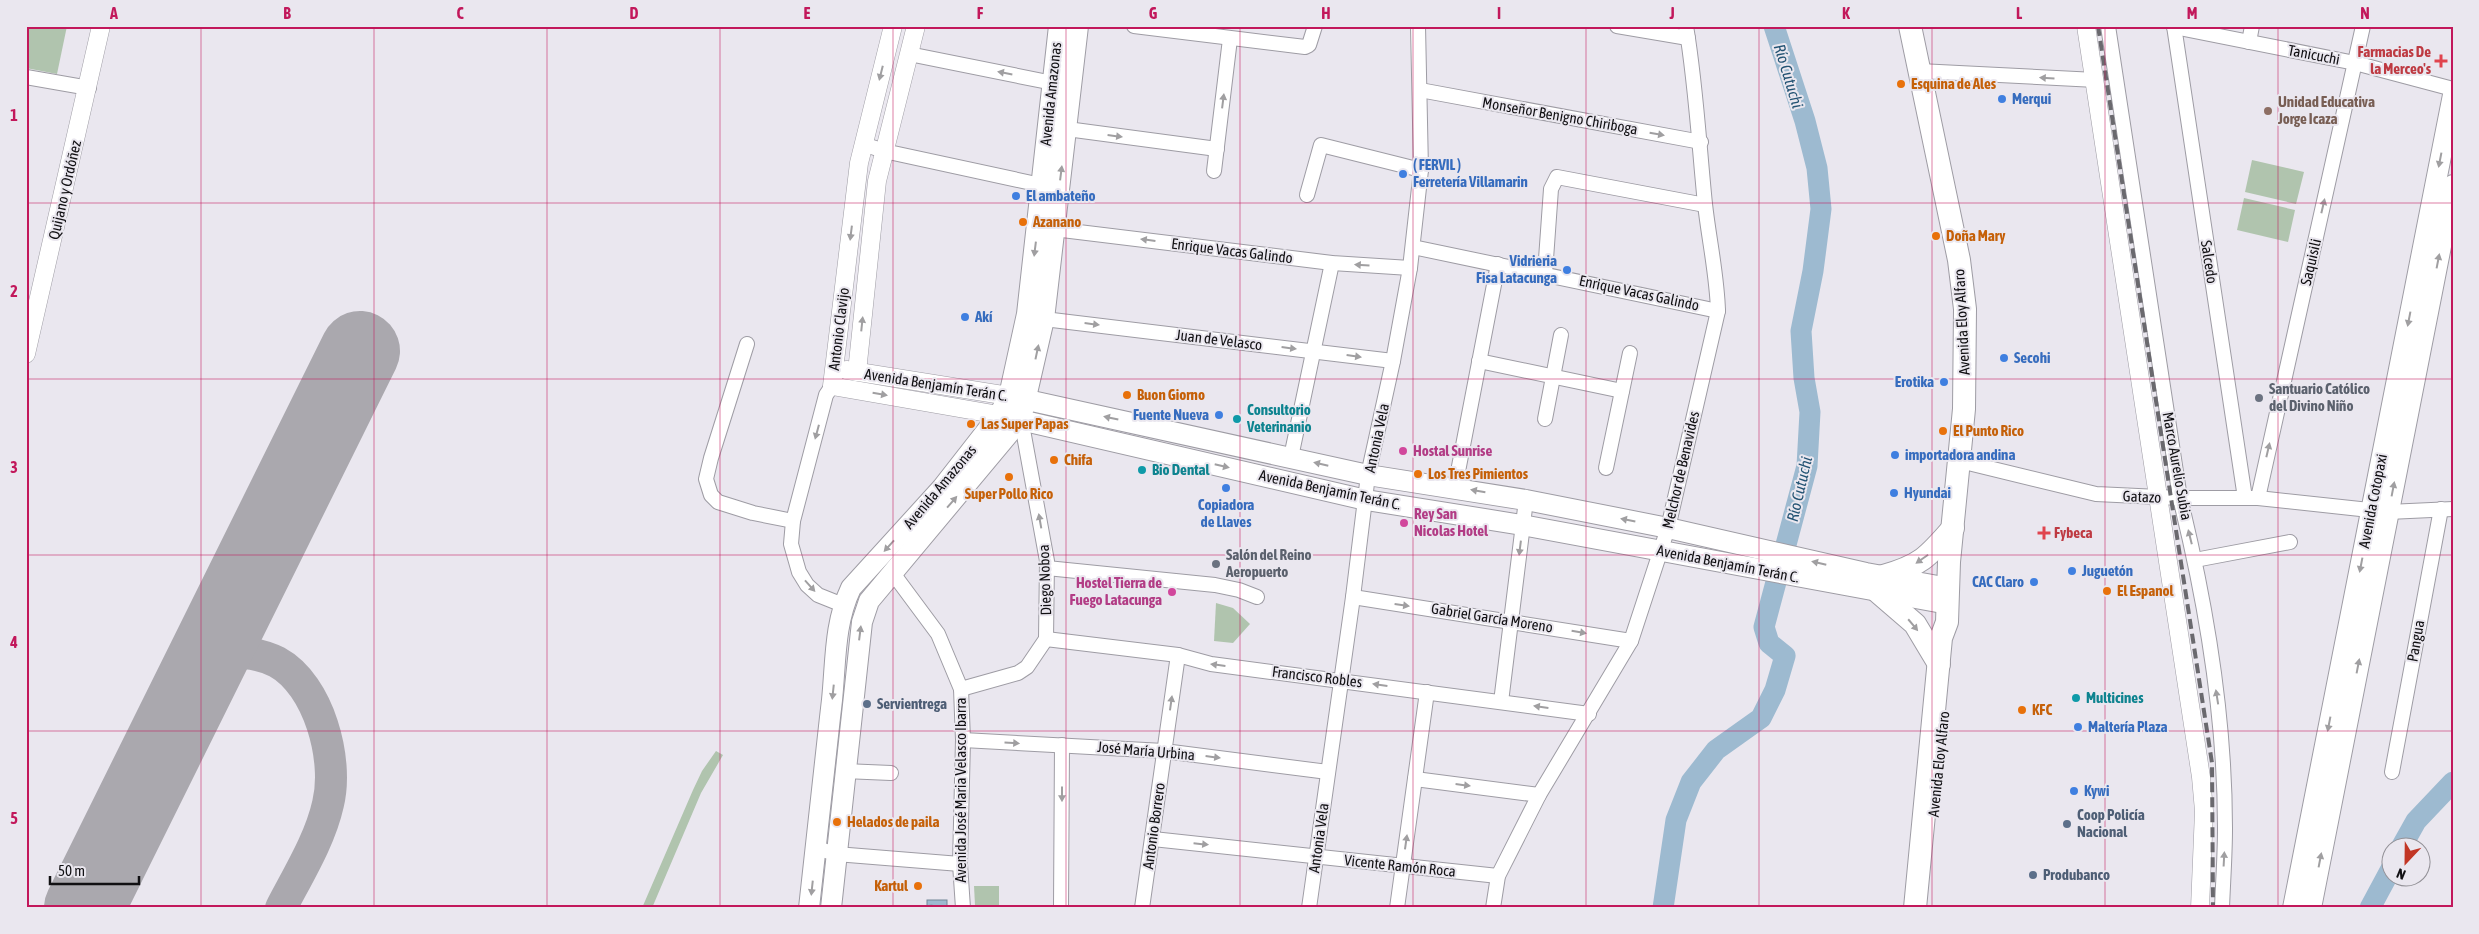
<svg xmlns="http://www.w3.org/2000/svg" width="2479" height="934" font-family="'Asap Condensed',sans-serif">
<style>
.park{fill:#b0c4ae}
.water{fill:url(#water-ripples);stroke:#738797}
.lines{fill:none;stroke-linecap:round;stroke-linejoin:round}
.river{stroke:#9dbad0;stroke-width:21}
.taxiway{stroke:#aaa8ae;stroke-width:32}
.runway{stroke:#aaa8ae;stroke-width:80}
.minor-casing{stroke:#9e9ca4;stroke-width:16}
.tertiary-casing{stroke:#9e9ca4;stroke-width:19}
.secondary-casing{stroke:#9e9ca4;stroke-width:22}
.primary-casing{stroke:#9e9ca4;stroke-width:24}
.minor{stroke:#fff;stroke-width:14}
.tertiary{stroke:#fff;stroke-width:18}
.secondary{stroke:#fff;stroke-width:20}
.primary{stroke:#fff;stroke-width:22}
.rail{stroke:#6a696e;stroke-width:4;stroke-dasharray:10 5;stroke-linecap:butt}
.oneway{fill:#a09fa1}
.grid{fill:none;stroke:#c2185b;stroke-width:1;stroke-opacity:0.55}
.health-dot{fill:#e0444e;stroke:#eae7ef;stroke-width:2}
.food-dot{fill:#e8710a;stroke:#eae7ef;stroke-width:2}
.shop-dot{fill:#3f7fe0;stroke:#eae7ef;stroke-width:2}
.education-dot{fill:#8d6e63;stroke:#eae7ef;stroke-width:2}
.worship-dot{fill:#6b7280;stroke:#eae7ef;stroke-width:2}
.culture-dot{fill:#0f9aa8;stroke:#eae7ef;stroke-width:2}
.hotel-dot{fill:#d1479c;stroke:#eae7ef;stroke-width:2}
.service-dot{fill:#5c6f8a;stroke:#eae7ef;stroke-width:2}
.labels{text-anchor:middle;stroke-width:4;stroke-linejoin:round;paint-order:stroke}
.health-label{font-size:15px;font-weight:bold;fill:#be3a42;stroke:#eae7ef;text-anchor:end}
.street-label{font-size:15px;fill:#111013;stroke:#eae7ef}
.food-label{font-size:15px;font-weight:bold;fill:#c56008;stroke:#eae7ef;text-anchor:start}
.shop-label{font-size:15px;font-weight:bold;fill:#366cbe;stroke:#eae7ef;text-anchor:start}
.education-label{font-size:15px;font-weight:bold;fill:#785e54;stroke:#eae7ef;text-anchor:start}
.worship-label{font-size:15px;font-weight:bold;fill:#5b616d;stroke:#eae7ef;text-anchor:start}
.culture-label{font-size:15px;font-weight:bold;fill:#0d838f;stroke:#eae7ef;text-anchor:start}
.hotel-label{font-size:15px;font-weight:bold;fill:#b23c85;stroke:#eae7ef;text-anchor:start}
.service-label{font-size:15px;font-weight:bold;fill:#4e5e75;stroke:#eae7ef;text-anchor:start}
.water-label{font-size:16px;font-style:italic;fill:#235373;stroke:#eae7ef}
.neatline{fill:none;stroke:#c2185b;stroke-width:2}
.grid-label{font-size:16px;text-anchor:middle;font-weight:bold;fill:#c2185b}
</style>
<defs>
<pattern id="water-ripples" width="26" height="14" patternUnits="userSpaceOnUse" patternTransform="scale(1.25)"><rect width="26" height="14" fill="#9dbad0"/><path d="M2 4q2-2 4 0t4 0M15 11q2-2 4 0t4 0" fill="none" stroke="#869fb2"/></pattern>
</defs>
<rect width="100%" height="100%" fill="#eae7ef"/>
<g class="park">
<path d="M 26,26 L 67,26 L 57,74 L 26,68 Z"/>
<path d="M 2252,160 L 2304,172 L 2296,204 L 2245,192 Z"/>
<path d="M 2244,198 L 2295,210 L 2288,242 L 2237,230 Z"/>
<path d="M 1216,603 L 1233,608 L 1250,624 L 1233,643 L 1214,641 Z"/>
<path d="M 716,751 L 723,755 L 701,793 L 652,908 L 642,908 L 693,790 L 702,771 Z"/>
<path d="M 999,886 L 999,905 L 975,905 L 974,886 Z"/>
</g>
<rect class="water" x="927" y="900" width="20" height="8"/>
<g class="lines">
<g class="river">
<path d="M 2402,846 L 2416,821 L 2453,782"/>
<path d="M 1663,908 L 1676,820 L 1691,782 L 1716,750 L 1761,718 L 1775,690 L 1785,656 L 1769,643 L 1764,627 L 1807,466 L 1810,412 L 1804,378 L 1801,331 L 1813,271 L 1821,209 L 1817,168 L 1805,121 L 1774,26"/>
<path d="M 2370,908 L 2392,867"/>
</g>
<path class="taxiway" d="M 210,654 C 232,652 256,651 277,662 C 319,685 339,760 328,804 C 320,840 298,875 281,908"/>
<path class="runway" d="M 84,908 L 360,351"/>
<g class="minor-casing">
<g id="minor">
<path d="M 1134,26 L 1305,47 L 1309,45 L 1315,26"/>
<path d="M 1617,26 L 1688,38"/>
<path d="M 2108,26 L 2180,498 C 2206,603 2225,720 2225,828 C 2225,855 2223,881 2222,908"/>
<path d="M 2174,26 L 2245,498"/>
<path d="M 2174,27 L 2355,63 L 2453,89"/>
<path d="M 2249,42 L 2252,26"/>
<path d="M 909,54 L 1053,83"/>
<path d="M 1919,71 L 2096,80"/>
<path d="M 26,77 L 89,88"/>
<path d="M 1420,90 L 1701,142"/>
<path d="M 1067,129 L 1217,149"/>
<path d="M 863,144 L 884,151 L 1041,185"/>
<path d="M 1214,171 L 1230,39"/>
<path d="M 1307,195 L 1321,145 L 1421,170"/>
<path d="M 1054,229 L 1332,263 L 1410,268"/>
<path d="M 1413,247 L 1718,311"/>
<path d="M 1545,273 L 1551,189 L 1557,177 L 1705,205"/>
<path d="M 1044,319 L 1393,361"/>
<path d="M 747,344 L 711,458 L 706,479 L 711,495 L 718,502 L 753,513 L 793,521"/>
<path d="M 1479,361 L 1622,391"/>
<path d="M 832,386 L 826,395 L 793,521 L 791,544 L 799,572 L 807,585 L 818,595 L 843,605"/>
<path d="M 1545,419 L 1561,335"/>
<path d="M 1291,457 L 1332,263"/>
<path d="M 1960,461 L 2096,494 L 2180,498 L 2258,498 L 2388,512 L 2453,509"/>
<path d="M 1606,468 L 1630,353"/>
<path d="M 1455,487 L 1498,264"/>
<path d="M 2258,498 L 2363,26"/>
<path d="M 2195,560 L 2290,542"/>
<path d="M 1047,568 L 1215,585 L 1239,590 L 1257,597"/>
<path d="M 892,572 L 938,634 L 961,689 L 963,740 L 960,864 L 963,908"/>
<path d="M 1353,597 L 1631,641"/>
<path d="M 1046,639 L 1178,655 L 1211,664 L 1589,714"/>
<path d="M 961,689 L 1018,673 L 1027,667 L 1046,639 L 1047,561 L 1021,419"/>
<path d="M 1501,702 L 1526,500"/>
<path d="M 963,740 L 1164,751 L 1328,772"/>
<path d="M 844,771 L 891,773"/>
<path d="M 2392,772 L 2441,509"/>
<path d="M 1415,779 L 1539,795"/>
<path d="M 1153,839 L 1498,876"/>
<path d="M 816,848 L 836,854 L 960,864"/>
<path d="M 1061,908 L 1062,745"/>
<path d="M 1142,908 L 1178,655"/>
<path d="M 1309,908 L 1353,597 L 1368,475 L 1393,361 L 1410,268 L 1421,170 L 1418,26"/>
<path d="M 1397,908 L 1427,692"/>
<path d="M 1493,908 L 1498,876 L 1539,795 L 1631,641 L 1668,528 L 1718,311 C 1717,275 1709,240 1705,204 C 1699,145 1696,85 1686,26"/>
</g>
</g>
<g class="tertiary-casing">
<g id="tertiary">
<path d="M 893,26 L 859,163 L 832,386 L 999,415"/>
<path d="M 2086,26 L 2201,777 L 2204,811 L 2200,908"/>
<path d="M 26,354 L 101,26"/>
<path d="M 846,370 L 1009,396"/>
<path d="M 857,372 L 877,181 L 916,26"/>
</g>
</g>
<g class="secondary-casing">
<g id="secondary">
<path d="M 1009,396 L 1368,475 L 1526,500 L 1668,528 L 1866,573 L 1949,588"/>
<path d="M 999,415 L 1366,500 L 1522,525 L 1948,604"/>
<path d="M 809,908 C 817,838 824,769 832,700 C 836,661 834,624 851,588 L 942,488 L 999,415 L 1009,396 L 1027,314 L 1059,26"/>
<path d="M 831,908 L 862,622 L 869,601 L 1021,419 L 1044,319 L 1078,26"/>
<path d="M 2293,908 L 2453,95"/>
<path d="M 2311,908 L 2453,185"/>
</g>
</g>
<g class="primary-casing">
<g id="primary">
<path d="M 1910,26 L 1959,260 L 1965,309 L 1964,409 L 1949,562 L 1947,622 L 1941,638 L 1915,908"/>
<path d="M 1883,576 C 1920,566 1928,557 1953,528"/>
<path d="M 1879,593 L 1915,624 L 1939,664"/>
</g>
</g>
<use href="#minor" class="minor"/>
<use href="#tertiary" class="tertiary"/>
<use href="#secondary" class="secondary"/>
<use href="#primary" class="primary"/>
<path class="rail" d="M 2098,26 L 2212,763 L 2213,908"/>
</g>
<defs><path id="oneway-solid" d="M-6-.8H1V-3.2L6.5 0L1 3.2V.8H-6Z" transform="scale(1.25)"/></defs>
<g class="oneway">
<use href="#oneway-solid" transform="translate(881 73) rotate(104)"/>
<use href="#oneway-solid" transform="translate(1005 73) rotate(-169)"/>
<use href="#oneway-solid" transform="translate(2047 78) rotate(-177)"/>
<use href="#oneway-solid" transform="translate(1223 101) rotate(-83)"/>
<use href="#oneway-solid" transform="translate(1657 134) rotate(10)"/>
<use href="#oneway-solid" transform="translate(1115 136) rotate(7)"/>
<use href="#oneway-solid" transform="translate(2440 160) rotate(101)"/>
<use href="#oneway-solid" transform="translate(1061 173) rotate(-83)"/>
<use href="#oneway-solid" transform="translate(2323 206) rotate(-77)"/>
<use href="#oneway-solid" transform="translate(851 233) rotate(97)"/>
<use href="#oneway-solid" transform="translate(1148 240) rotate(-173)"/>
<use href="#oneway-solid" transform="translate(1035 249) rotate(97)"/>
<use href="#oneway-solid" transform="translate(2438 261) rotate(-79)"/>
<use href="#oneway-solid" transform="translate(1362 265) rotate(-176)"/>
<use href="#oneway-solid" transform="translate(2409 319) rotate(101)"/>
<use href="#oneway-solid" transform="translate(862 324) rotate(-84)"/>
<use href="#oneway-solid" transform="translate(1092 324) rotate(7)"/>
<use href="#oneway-solid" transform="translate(1289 348) rotate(7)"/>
<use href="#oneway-solid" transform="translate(1037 352) rotate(-78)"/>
<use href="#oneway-solid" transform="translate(1354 356) rotate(8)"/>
<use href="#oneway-solid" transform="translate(880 394) rotate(10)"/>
<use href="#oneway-solid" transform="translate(1111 418) rotate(-168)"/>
<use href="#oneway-solid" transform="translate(817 432) rotate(105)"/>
<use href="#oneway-solid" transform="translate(2268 450) rotate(-77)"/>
<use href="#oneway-solid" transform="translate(1321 464) rotate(-167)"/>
<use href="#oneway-solid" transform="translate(1222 466) rotate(13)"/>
<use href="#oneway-solid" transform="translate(2393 489) rotate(-79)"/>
<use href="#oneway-solid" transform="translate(1478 491) rotate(-170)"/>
<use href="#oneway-solid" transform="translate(952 502) rotate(-49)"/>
<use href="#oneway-solid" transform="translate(1628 520) rotate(-169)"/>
<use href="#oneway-solid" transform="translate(1040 521) rotate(-100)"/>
<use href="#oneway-solid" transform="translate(2190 537) rotate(-104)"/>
<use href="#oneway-solid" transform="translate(889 546) rotate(132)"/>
<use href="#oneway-solid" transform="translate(1520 548) rotate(97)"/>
<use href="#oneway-solid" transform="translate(1922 559) rotate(145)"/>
<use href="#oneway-solid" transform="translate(1819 563) rotate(-167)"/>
<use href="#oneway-solid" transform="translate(2361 565) rotate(101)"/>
<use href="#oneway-solid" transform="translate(810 586) rotate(48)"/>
<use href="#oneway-solid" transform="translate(1402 605) rotate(8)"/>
<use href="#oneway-solid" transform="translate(1913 625) rotate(50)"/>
<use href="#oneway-solid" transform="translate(1579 632) rotate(10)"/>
<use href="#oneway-solid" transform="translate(860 633) rotate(-83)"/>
<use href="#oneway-solid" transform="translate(1218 665) rotate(-173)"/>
<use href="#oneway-solid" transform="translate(2358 666) rotate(-79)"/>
<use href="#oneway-solid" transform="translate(1380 685) rotate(-172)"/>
<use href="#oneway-solid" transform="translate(833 692) rotate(96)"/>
<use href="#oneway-solid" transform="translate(2217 697) rotate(-99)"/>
<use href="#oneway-solid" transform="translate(1171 703) rotate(-82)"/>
<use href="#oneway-solid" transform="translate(1541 707) rotate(-172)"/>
<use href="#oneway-solid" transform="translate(2329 724) rotate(101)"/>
<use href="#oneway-solid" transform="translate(1012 743) rotate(3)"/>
<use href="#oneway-solid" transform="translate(1213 757) rotate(7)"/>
<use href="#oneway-solid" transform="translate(1463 785) rotate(7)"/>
<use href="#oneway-solid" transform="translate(1062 794) rotate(90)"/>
<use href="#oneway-solid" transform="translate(1406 842) rotate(-82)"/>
<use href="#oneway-solid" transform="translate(1201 844) rotate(6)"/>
<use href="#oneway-solid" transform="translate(2224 859) rotate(-87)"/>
<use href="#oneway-solid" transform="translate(2320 860) rotate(-79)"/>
<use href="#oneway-solid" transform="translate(812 888) rotate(96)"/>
</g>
<path class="grid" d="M 201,26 L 201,908M 374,26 L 374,908M 547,26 L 547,908M 720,26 L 720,908M 893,26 L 893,908M 1066,26 L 1066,908M 1240,26 L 1240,908M 1413,26 L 1413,908M 1586,26 L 1586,908M 1759,26 L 1759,908M 1932,26 L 1932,908M 2105,26 L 2105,908M 2278,26 L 2278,908M 26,203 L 2453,203M 26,379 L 2453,379M 26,555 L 2453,555M 26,731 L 2453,731"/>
<g class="health-dot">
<path d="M2438.5 53.5h5v5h5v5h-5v5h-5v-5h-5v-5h5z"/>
<path d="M2041.5 525.5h5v5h5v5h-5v5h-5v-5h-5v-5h5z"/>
</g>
<g class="food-dot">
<circle cx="1901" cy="84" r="5"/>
<circle cx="1023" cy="222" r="5"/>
<circle cx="1936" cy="236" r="5"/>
<circle cx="1127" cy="395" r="5"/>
<circle cx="971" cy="424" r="5"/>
<circle cx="1943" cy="431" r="5"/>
<circle cx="1054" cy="460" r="5"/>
<circle cx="1418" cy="474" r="5"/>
<circle cx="1009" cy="477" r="5"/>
<circle cx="2107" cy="591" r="5"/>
<circle cx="2022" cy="710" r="5"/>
<circle cx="837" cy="822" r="5"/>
<circle cx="918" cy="886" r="5"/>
</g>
<g class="shop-dot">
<circle cx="2002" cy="99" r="5"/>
<circle cx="1403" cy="174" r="5"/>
<circle cx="1016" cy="196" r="5"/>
<circle cx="1567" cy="270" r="5"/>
<circle cx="965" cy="317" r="5"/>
<circle cx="2004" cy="358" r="5"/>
<circle cx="1944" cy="382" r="5"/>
<circle cx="1219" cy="415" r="5"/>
<circle cx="1895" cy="455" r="5"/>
<circle cx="1226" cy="488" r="5"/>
<circle cx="1894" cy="493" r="5"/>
<circle cx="2072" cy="571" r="5"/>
<circle cx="2034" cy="582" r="5"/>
<circle cx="2078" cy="727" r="5"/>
<circle cx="2074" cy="791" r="5"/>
</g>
<circle class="education-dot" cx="2268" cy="111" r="5"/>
<g class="worship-dot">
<circle cx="2259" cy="398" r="5"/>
<circle cx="1216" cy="564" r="5"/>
</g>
<g class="culture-dot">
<circle cx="1237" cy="419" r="5"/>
<circle cx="1142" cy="470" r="5"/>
<circle cx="2076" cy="698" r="5"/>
</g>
<g class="hotel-dot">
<circle cx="1403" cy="451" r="5"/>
<circle cx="1404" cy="523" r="5"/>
<circle cx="1172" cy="592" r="5"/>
</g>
<g class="service-dot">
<circle cx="867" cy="704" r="5"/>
<circle cx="2067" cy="824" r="5"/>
<circle cx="2033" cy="875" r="5"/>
</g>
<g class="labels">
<g class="health-label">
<text x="2431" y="57">Farmacias De<tspan x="2431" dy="17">la Merceo's</tspan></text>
<text x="2054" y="538" text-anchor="start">Fybeca</text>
</g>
<g class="street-label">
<text transform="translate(2314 55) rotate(11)" y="5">Tanicuchi</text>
<text transform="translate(1051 94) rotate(-84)" y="5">Avenida Amazonas</text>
<text transform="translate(1560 116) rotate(10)" y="5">Monseñor Benigno Chiriboga</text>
<text transform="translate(65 190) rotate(-77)" y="5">Quijano y Ordóñez</text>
<text transform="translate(1232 251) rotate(7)" y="5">Enrique Vacas Galindo</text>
<text transform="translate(2209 262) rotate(81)" y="5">Salcedo</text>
<text transform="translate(2311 262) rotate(-77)" y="5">Saquisili</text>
<text transform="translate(1639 293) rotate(12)" y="5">Enrique Vacas Galindo</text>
<text transform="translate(1962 322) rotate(-93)" y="5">Avenida Eloy Alfaro</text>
<text transform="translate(839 329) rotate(-83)" y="5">Antonio Clavijo</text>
<text transform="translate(1219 340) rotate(7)" y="5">Juan de Velasco</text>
<text transform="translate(936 385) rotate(9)" y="5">Avenida Benjamín Terán C.</text>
<text transform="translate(1377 438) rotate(-78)" y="5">Antonia Vela</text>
<text transform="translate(2177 466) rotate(80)" y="5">Marco Aurelio Subia</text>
<text transform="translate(1681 470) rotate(-77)" y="5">Melchor de Benavides</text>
<text transform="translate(940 487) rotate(-50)" y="5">Avenida Amazonas</text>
<text transform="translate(1330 490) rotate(12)" y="5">Avenida Benjamín Terán C.</text>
<text transform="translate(2142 497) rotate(2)" y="5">Gatazo</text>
<text transform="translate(2373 501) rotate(-79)" y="5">Avenida Cotopaxi</text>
<text transform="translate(1728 564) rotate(11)" y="5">Avenida Benjamín Terán C.</text>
<text transform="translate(1045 580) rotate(-92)" y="5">Diego Noboa</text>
<text transform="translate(1492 618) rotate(9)" y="5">Gabriel García Moreno</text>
<text transform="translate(2416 641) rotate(-80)" y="5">Pangua</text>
<text transform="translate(1317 677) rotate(7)" y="5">Francisco Robles</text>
<text transform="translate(1146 751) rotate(5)" y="5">José María Urbina</text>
<text transform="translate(1939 764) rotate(-84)" y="5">Avenida Eloy Alfaro</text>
<text transform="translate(961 790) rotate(-90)" y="5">Avenida José Maria Velasco Ibarra</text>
<text transform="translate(1154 826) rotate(-82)" y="5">Antonio Borrero</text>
<text transform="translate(1319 838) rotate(-82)" y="5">Antonia Vela</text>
<text transform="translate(1400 866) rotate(6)" y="5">Vicente Ramón Roca</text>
</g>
<g class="food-label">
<text x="1911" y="89">Esquina de Ales</text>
<text x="1033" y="227">Azanano</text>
<text x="1946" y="241">Doña Mary</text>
<text x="1137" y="400">Buon Giorno</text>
<text x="981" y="429">Las Super Papas</text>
<text x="1953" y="436">El Punto Rico</text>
<text x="1064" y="465">Chifa</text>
<text x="1428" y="479">Los Tres Pimientos</text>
<text x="1009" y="499" text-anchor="middle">Super Pollo Rico</text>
<text x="2117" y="596">El Espanol</text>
<text x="2032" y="715">KFC</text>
<text x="847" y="827">Helados de paila</text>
<text x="908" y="891" text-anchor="end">Kartul</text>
</g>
<g class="shop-label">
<text x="2012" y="104">Merqui</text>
<text x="1413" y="170">( FERVIL )<tspan x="1413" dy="17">Ferretería Villamarin</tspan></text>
<text x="1026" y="201">El ambateño</text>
<text x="1557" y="266" text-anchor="end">Vidrieria<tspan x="1557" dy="17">Fisa Latacunga</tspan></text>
<text x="975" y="322">Akí</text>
<text x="2014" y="363">Secohi</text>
<text x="1934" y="387" text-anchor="end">Erotika</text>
<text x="1209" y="420" text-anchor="end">Fuente Nueva</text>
<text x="1905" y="460">importadora andina</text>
<text x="1904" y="498">Hyundai</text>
<text x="1226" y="510" text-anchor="middle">Copiadora<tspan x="1226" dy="17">de Llaves</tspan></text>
<text x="2082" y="576">Juguetón</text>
<text x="2024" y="587" text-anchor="end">CAC Claro</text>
<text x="2088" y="732">Maltería Plaza</text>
<text x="2084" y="796">Kywi</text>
</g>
<g class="education-label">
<text x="2278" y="107">Unidad Educativa<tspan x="2278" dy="17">Jorge Icaza</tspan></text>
</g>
<g class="worship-label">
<text x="2269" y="394">Santuario Católico<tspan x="2269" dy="17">del Divino Niño</tspan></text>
<text x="1226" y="560">Salón del Reino<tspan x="1226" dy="17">Aeropuerto</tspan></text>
</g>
<g class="culture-label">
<text x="1247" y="415">Consultorio<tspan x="1247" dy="17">Veterinanio</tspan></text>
<text x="1152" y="475">Bio Dental</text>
<text x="2086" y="703">Multicines</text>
</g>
<g class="hotel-label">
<text x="1413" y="456">Hostal Sunrise</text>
<text x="1414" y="519">Rey San<tspan x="1414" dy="17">Nicolas Hotel</tspan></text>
<text x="1162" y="588" text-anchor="end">Hostel Tierra de<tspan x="1162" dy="17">Fuego Latacunga</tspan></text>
</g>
<g class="service-label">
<text x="877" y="709">Servientrega</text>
<text x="2077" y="820">Coop Policía<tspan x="2077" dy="17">Nacional</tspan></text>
<text x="2043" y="880">Produbanco</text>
</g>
<g class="water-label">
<text transform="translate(1789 76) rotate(73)" y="6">Río Cutuchi</text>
<text transform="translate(1799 489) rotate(-77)" y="6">Río Cutuchi</text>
</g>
</g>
<rect width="2479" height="934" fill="none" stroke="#eae7ef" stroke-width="55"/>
<g transform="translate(2406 862) rotate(202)"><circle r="24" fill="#eae7ef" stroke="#939197"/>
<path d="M0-4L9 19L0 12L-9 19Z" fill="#c23625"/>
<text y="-8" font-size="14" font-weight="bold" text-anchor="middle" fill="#111013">N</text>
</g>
<path d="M50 876v8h89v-8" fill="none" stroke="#111013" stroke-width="2.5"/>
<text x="58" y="876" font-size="15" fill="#111013" stroke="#eae7ef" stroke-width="4" paint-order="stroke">50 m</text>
<rect x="28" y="28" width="2424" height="878" class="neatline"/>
<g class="grid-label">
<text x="114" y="19">A</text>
<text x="287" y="19">B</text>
<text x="460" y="19">C</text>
<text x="634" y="19">D</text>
<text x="807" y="19">E</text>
<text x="980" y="19">F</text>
<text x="1153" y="19">G</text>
<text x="1326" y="19">H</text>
<text x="1499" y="19">I</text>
<text x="1672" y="19">J</text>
<text x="1846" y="19">K</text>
<text x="2019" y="19">L</text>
<text x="2192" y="19">M</text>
<text x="2365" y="19">N</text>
<text x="14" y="121">1</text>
<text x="14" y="297">2</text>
<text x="14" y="473">3</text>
<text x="14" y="648">4</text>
<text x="14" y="824">5</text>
</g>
</svg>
